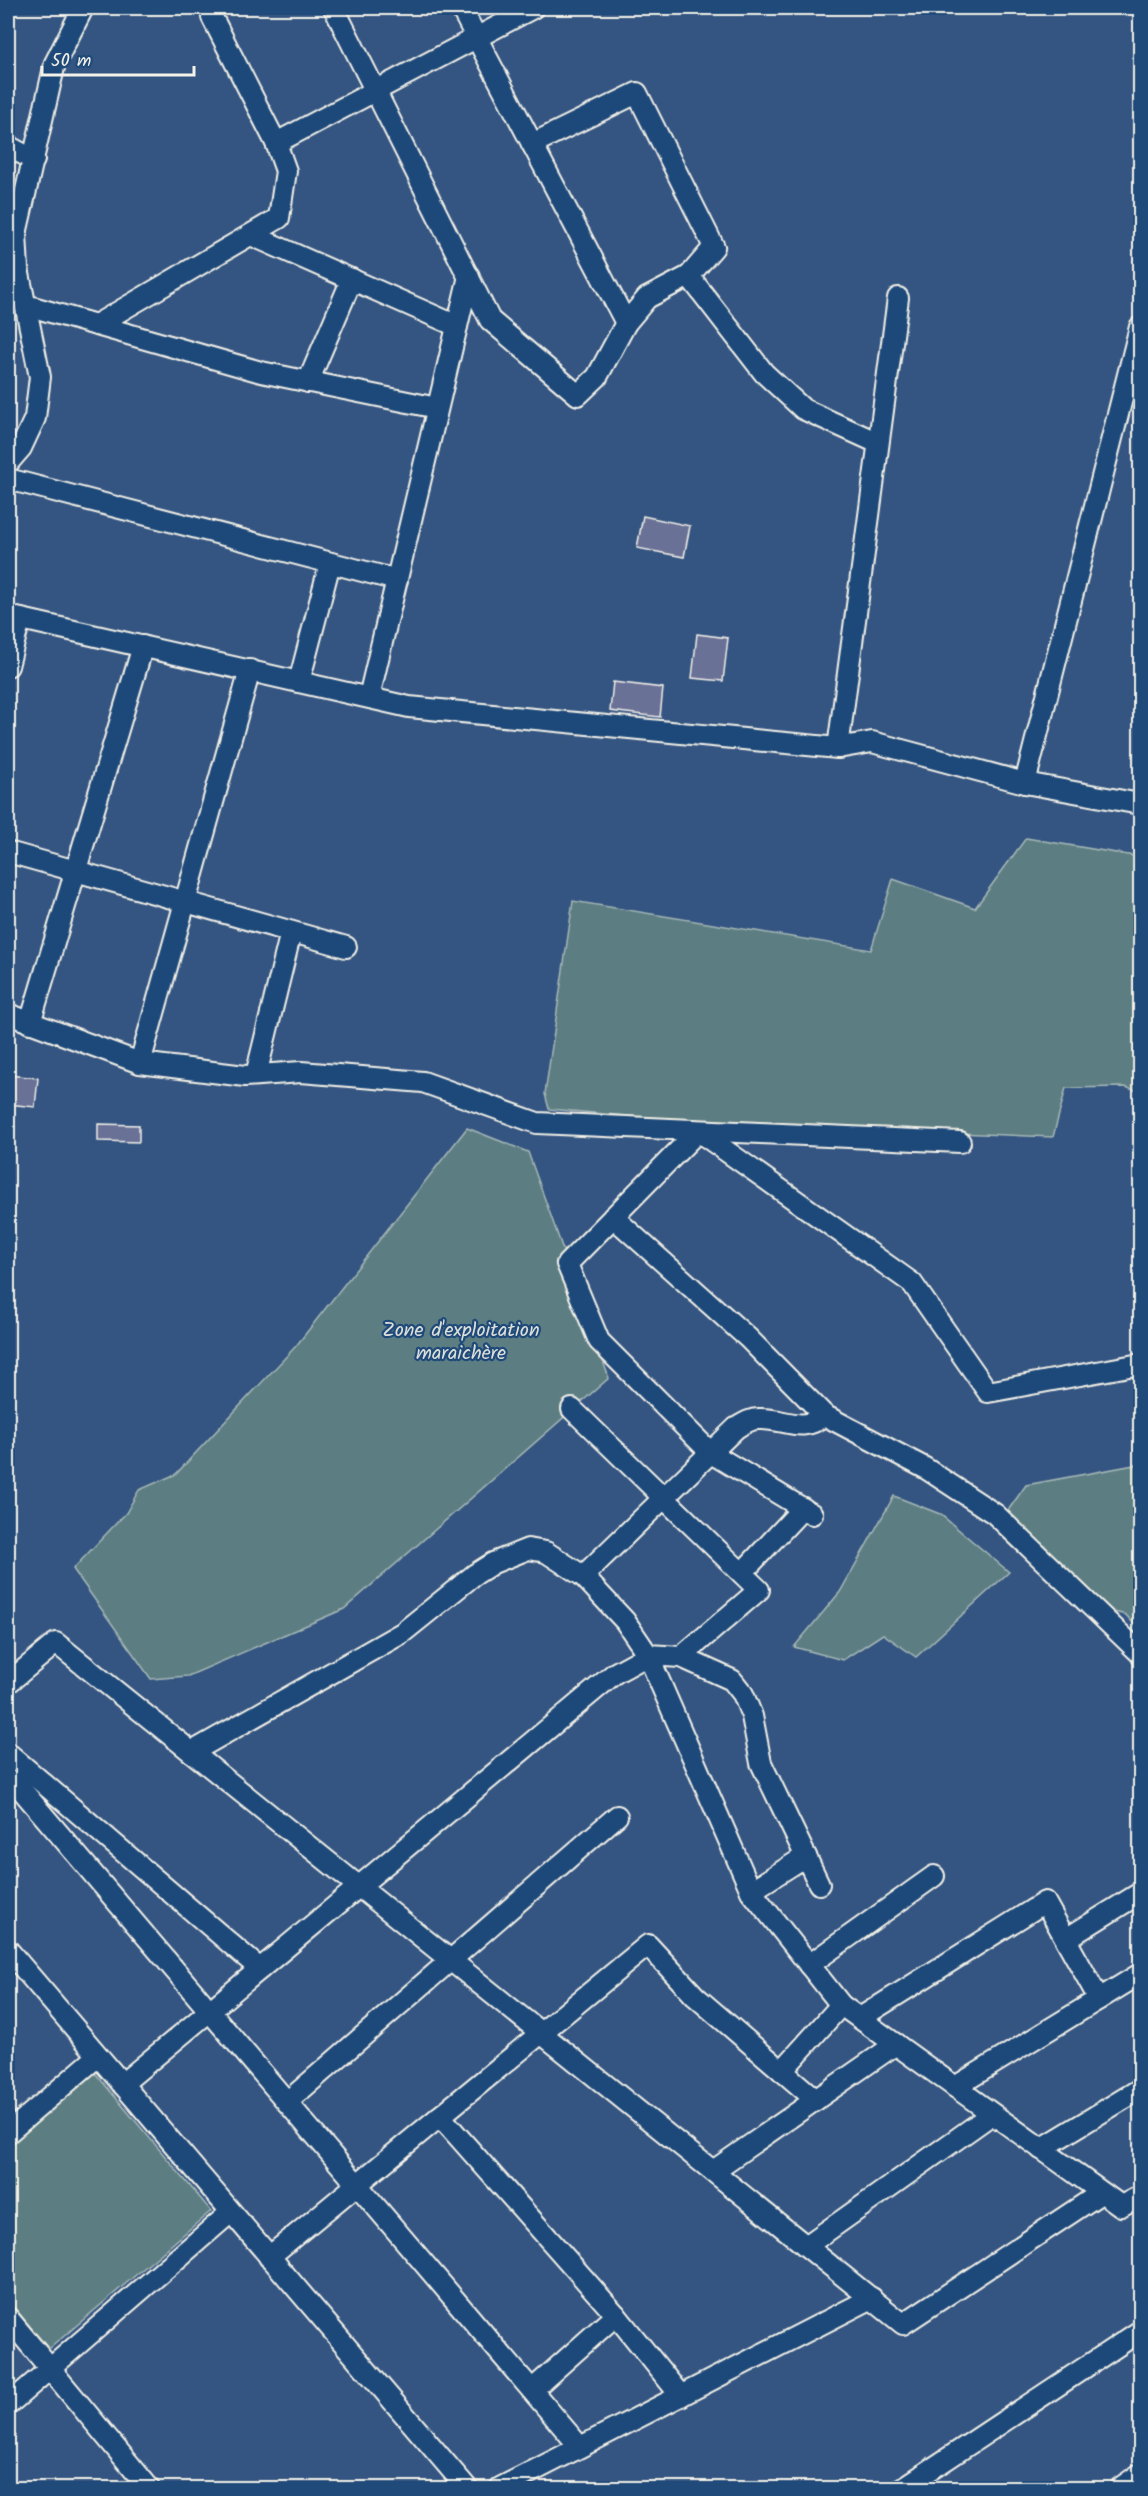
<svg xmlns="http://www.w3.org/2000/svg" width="1148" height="2496" font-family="Kalam,sans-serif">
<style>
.green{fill:#5b7e83;stroke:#a8b8b6;stroke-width:1.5}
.building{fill:#697197;stroke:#f4f1e8;stroke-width:1.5}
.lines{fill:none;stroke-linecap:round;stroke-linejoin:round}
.street-casing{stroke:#f4f1e8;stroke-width:24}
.street{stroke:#1f4a7a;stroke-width:20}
.labels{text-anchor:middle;stroke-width:4.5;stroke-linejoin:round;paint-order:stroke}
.park-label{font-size:20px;fill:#dde0d9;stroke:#1f4a7a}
</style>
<rect width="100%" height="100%" fill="#345582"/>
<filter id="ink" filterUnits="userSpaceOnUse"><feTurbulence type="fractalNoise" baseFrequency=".0167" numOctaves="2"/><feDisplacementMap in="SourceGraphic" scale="12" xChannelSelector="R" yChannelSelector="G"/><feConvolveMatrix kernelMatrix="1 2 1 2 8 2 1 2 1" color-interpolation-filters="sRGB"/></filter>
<g filter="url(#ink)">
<g class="green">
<path d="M 1026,838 L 1140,857 L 1140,1092 L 1125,1087 L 1066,1088 L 1053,1137 L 707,1123 L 549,1109 L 545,1094 L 573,901 L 871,950 L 893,879 L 975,908 Z"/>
<path d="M 467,1128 L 528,1152 L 609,1378 L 344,1609 L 188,1676 L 151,1679 L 73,1569 L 126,1513 L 139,1490 L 176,1474 L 296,1346 Z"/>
<path d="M 1140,1464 L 1140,1631 L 1126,1615 L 1094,1607 L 1002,1519 L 1026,1485 Z"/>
<path d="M 894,1496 L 940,1514 L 1009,1572 L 916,1657 L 883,1634 L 843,1660 L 794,1647 L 840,1592 Z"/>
<path d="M 95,2073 L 211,2211 L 49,2349 L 8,2300 L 8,2147 Z"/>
</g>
<g class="building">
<path d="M 643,516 L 690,526 L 684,557 L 637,548 Z"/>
<path d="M 697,634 L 728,638 L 723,681 L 692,678 Z"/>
<path d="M 613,682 L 663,688 L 660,717 L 610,711 Z"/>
<path d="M 8,1075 L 38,1078 L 35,1107 L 8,1104 Z"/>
<path d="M 98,1124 L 139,1125 L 139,1142 L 98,1141 Z"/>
</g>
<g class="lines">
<g class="street-casing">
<g id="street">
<path d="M 334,8 L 490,320 L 578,395 L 597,377 L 626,323 L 647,298 L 689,276 L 714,247 L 637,93 L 532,144"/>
<path d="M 461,8 L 626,323"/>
<path d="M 276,143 L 533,8"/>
<path d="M 8,146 L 34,160"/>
<path d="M 251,235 L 457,326"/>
<path d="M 689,276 L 764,373 L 803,409 L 878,443"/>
<path d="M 26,305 L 261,372 L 437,408"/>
<path d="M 96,325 L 279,218 L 286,171 L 276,143 L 212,17 L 214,8"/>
<path d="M 308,382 L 352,279"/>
<path d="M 8,463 L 21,448 L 35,418 L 40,377 L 18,269 L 16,234 L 55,63 L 83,8"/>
<path d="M 8,479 L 397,580"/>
<path d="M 8,616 L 409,707 L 838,748 L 872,742 L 1025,783 L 1140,804"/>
<path d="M 8,666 L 20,619"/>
<path d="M 299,682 L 330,563"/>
<path d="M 369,697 L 469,276"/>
<path d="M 838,748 L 898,298"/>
<path d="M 1025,783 L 1140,327"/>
<path d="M 8,852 L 346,947"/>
<path d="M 8,1014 L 140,1063 L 245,1076 L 301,1072 L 423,1082 L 537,1123 L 960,1142"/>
<path d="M 30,1023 L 143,646"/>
<path d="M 140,1063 L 250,670"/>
<path d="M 256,1075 L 291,932"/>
<path d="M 698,1131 L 912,1283 L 988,1392 L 1140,1364"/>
<path d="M 698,1131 L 567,1264 L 599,1341 L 711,1453 L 812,1514"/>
<path d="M 613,1217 L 748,1338 L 824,1415 L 925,1468 L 995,1514 L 1140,1653"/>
<path d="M 572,1409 L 759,1590 L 681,1657"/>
<path d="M 742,1573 L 803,1508"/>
<path d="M 583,1576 L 736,1428 C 743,1424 750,1419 758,1419 C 783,1417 802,1435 824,1415"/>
<path d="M 8,1683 L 56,1643 L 903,2324 L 1101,2193"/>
<path d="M 192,1752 L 402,1633 L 474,1575 L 493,1563 L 528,1549 L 546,1552 L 583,1576 L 625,1621 L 648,1655 L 751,1891 L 841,2005 L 1121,2206 L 1140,2196"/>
<path d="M 8,1753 L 260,1969"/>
<path d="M 15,1782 L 580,2447"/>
<path d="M 751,1891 L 806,1856"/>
<path d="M 1066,1939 L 1140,1893"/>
<path d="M 8,1950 L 467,2488"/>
<path d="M 809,1965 L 934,1876"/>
<path d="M 860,2018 L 1045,1902 L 1099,1999"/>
<path d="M 782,2071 L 841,2005"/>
<path d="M 122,2084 L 615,1673 L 648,1655 L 681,1657 L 732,1680 L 743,1694 L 752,1716 L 761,1763 L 819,1884"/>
<path d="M 955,2087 L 1140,1974"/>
<path d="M 287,2102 L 617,1816"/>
<path d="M 440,2116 L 616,2315 L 681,2396"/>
<path d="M 8,2133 L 98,2056"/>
<path d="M 1041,2149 L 1140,2089"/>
<path d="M 713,2171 L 896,2044"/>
<path d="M 806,2246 L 992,2114"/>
<path d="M 269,2257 L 648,1945 L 695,1996 L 816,2100"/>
<path d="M 8,2318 L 149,2488"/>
<path d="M 532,2390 L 616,2315"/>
<path d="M 8,2405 L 231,2212"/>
<path d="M 500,2488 L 872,2298"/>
<path d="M 903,2488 L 1140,2331"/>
<path d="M 1120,2488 L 1140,2474"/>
</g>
</g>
<use href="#street" class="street"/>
</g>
</g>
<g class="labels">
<g class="park-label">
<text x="461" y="1336">Zone d'exploitation<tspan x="461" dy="23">maraichère</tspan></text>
</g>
</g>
<rect width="1148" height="2496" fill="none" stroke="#1f4a7a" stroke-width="30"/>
<rect x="15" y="15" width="1118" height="2466" fill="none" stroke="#f4f1e8" stroke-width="2" filter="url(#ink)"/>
<path d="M42 66v9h152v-9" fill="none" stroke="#f4f1e8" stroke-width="3"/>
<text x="51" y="66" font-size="18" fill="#f4f1e8" stroke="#1f4a7a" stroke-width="4.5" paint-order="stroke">50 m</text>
</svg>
